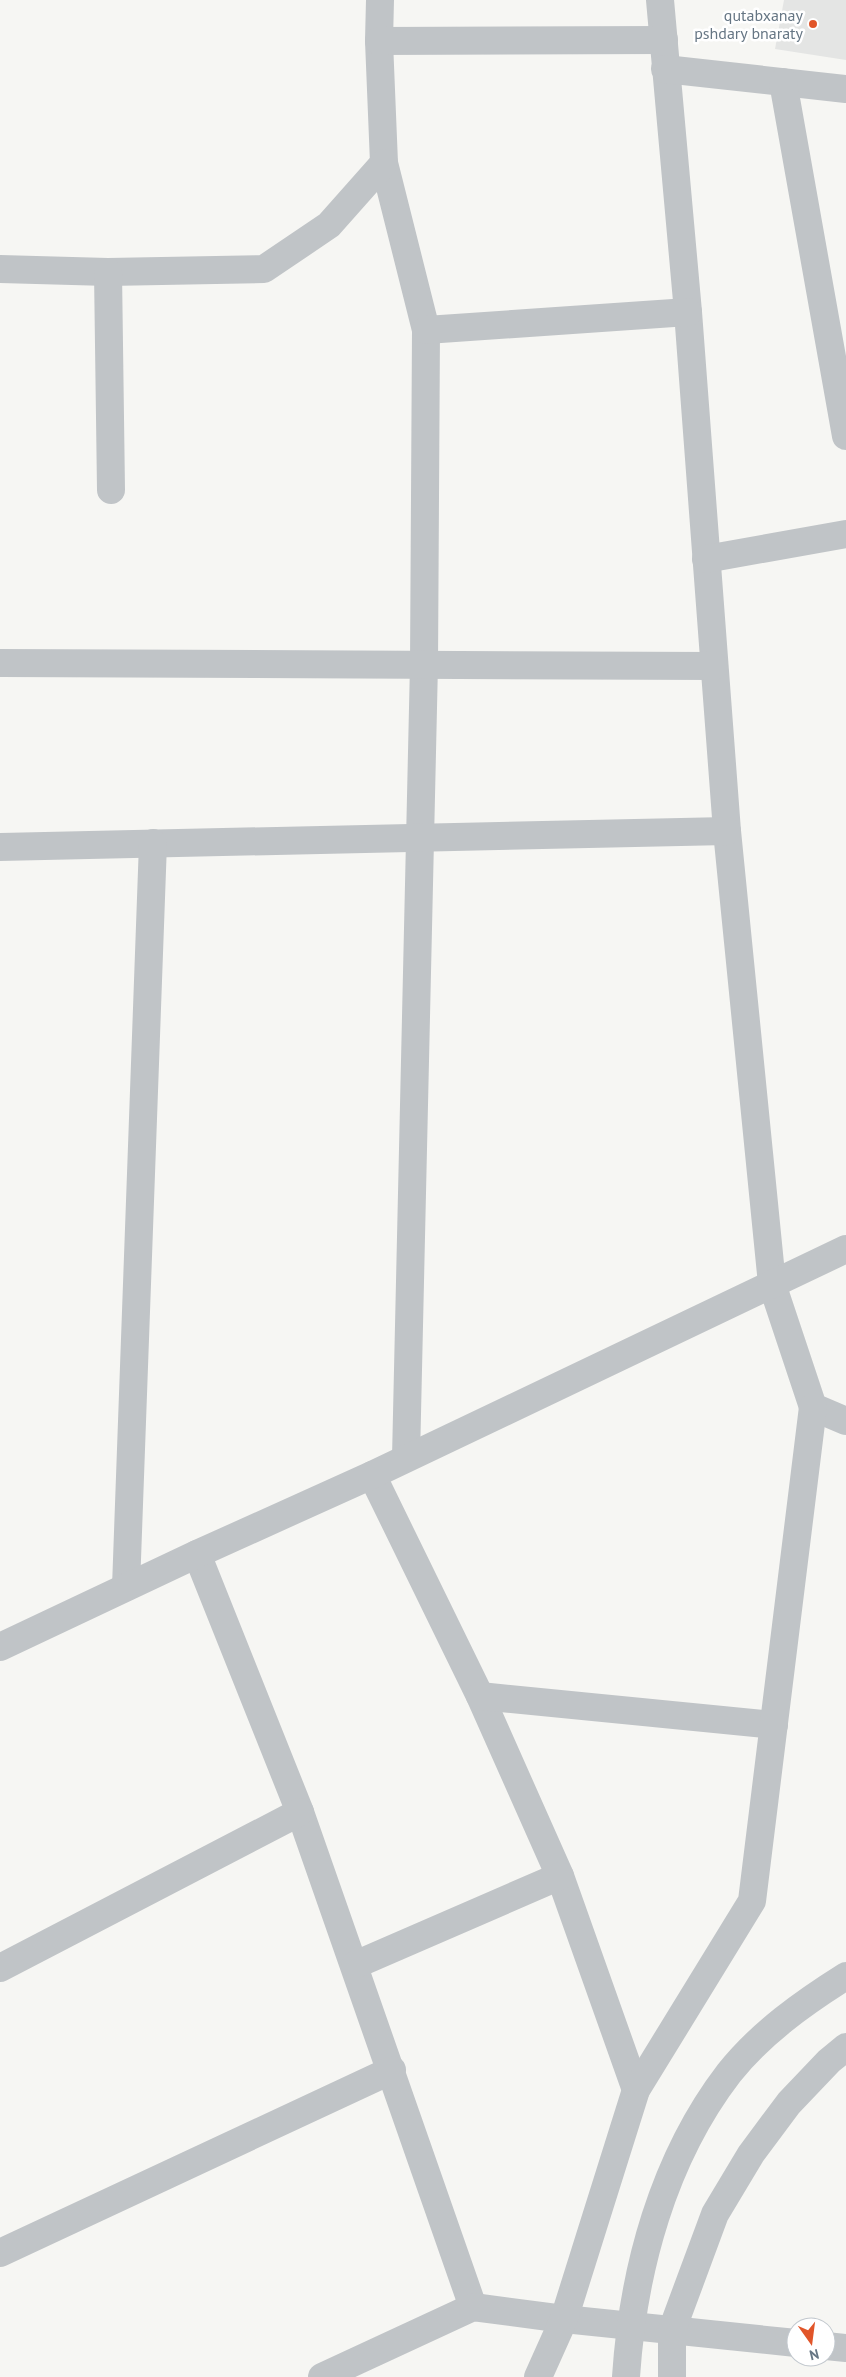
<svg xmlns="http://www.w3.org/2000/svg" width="846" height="2377" font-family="'PT Sans',sans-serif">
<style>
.built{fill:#e4e5e4}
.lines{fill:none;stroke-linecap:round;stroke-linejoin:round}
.minor{stroke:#c0c4c7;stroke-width:28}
.poi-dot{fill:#e15529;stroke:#fff;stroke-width:2}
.labels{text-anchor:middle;stroke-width:5;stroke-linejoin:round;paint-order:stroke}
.poi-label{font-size:16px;fill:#667684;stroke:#fff;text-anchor:end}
</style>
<rect width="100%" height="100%" fill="#f6f6f3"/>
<path class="built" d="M 784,0 L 846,0 L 846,60 L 775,49 Z"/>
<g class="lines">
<g class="minor">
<path d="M 380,0 L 379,41 L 384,163 L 426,330 L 424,664 L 406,1458"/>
<path d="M 660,0 L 688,312 L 727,831 L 772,1284 L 813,1407 L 846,1421"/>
<path d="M 379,41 L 664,40"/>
<path d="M 665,69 L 846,89"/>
<path d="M 783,82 L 846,436"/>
<path d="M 0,269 L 108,272 L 264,269 L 329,225 L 384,163"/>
<path d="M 108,272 L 111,490"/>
<path d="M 426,330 L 688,312"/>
<path d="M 706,559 L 846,534"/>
<path d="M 0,663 L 714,666"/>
<path d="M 0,847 L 727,831"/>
<path d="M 372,1475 L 480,1696 L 560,1876 L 636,2090"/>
<path d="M 197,1554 L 300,1812 L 473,2307"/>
<path d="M 126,1587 L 153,843"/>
<path d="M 0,1647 L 197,1554 L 372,1475 L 846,1249"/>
<path d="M 480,1696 L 774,1725"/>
<path d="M 355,1965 L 560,1876"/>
<path d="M 0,1968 L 300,1812"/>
<path d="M 0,2253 L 392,2070"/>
<path d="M 826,2346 L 846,2348"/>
<path d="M 322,2377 L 473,2307 L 564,2319 L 796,2343"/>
<path d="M 538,2377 L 564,2319 L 636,2090 L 752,1901 L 813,1407"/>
<path d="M 626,2377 C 633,2270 663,2159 729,2073 C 761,2033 803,2003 846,1976"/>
<path d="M 672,2377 L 672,2330 L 715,2214 L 751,2154 L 789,2103 L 829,2061 L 846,2047"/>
</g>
</g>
<circle class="poi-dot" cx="813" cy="24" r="5"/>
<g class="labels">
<g class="poi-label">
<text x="803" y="21">qutabxanay<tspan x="803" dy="18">pshdary bnaraty</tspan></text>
</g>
</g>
<g transform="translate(811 2342) rotate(166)"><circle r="24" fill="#ffffff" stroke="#c2c8ce"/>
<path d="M0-4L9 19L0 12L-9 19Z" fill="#e15529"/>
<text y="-8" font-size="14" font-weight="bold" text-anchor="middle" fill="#667684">N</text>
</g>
</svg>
